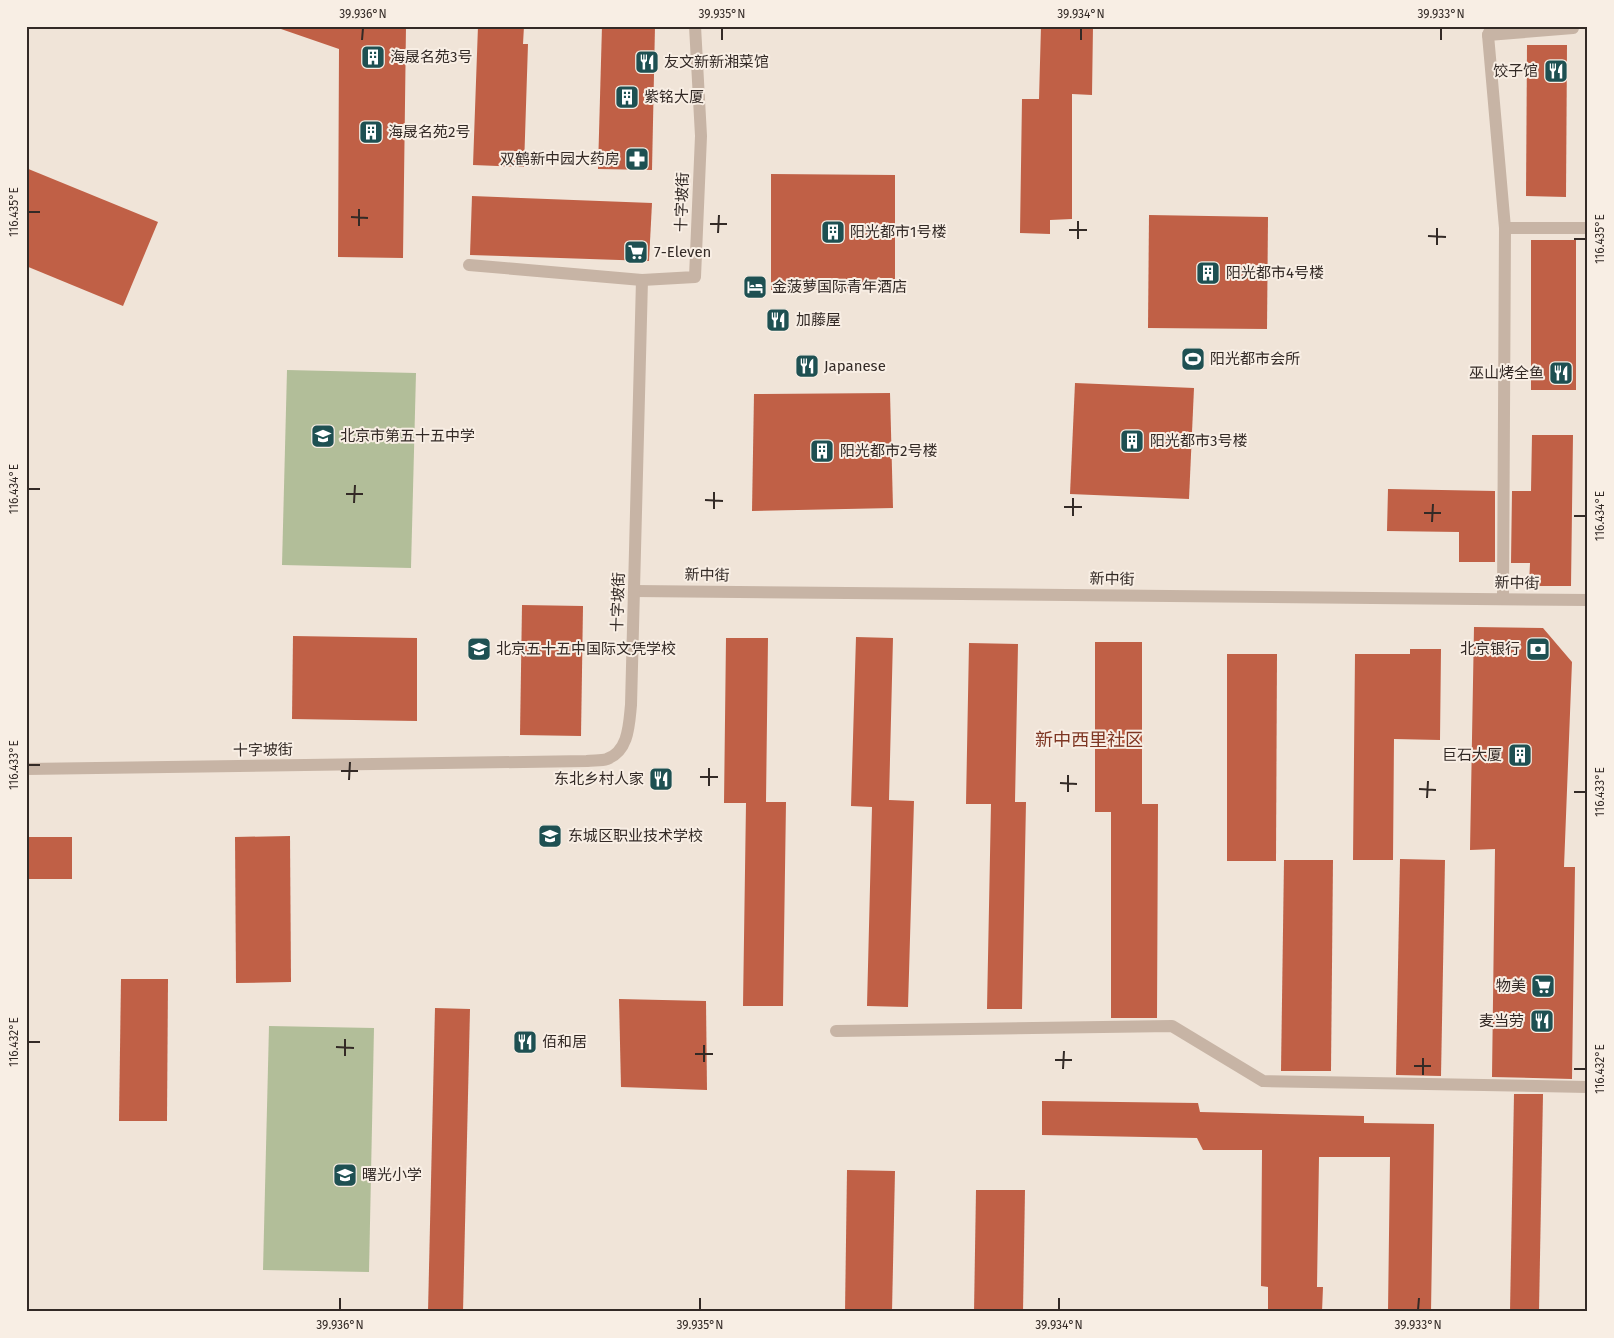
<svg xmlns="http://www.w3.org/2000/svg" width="1614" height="1338" font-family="'Fira Sans','Noto Sans SC',sans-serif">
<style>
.green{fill:#b2be99}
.building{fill:#c06046}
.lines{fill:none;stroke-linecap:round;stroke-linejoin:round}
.minor{stroke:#c7b4a5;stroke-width:12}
.ticks{fill:none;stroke:#332a26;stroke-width:2}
.labels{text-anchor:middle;stroke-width:4;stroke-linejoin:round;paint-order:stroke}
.poi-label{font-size:15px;fill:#332a26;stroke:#f8eee4;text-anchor:start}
.street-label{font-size:15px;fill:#332a26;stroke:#f8eee4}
.quarter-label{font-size:18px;fill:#7e3623;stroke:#f8eee4}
.neatline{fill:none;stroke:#332a26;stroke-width:2}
.ticks-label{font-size:12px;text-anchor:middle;fill:#332a26}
</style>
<rect width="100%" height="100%" fill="#f0e4d8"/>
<g class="green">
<path d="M 287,370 L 416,373 L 411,568 L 282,565 Z"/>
<path d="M 269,1026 L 374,1028 L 369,1272 L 263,1270 Z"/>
</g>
<g class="building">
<path d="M 282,26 L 406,26 L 403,258 L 338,257 L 339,49 L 281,29 Z"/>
<path d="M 478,26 L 524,26 L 523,44 L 528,44 L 524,167 L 473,165 Z"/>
<path d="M 602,26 L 655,26 L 652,170 L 598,169 Z"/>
<path d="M 1041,26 L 1093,26 L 1092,95 L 1072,94 L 1072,219 L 1050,220 L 1050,234 L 1020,233 L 1022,99 L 1039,99 Z"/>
<path d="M 1527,45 L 1567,45 L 1566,197 L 1526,196 Z"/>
<path d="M 26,168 L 158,222 L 123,306 L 26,266 Z"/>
<path d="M 771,174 L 895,175 L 895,290 L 771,290 Z"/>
<path d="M 472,196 L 652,203 L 649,261 L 470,255 Z"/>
<path d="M 1149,215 L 1268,217 L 1267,329 L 1148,328 Z"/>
<rect x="1531" y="240" width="45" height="150"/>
<path d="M 1075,383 L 1194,388 L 1189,499 L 1070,494 Z"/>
<path d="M 890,393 L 893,508 L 752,511 L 754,394 Z"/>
<path d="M 1532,435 L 1573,435 L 1571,586 L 1529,586 L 1530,563 L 1511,563 L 1512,491 L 1531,491 Z"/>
<path d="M 1388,489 L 1495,491 L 1495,562 L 1459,562 L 1459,532 L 1387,531 Z"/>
<path d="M 522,605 L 583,606 L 581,736 L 520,735 Z"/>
<path d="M 1474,627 L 1543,628 L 1572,662 L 1564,867 L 1575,867 L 1572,1079 L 1492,1077 L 1495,849 L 1470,850 Z"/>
<path d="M 293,636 L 417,638 L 417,721 L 292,719 Z"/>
<path d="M 856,637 L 893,638 L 889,800 L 914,801 L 908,1007 L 867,1006 L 872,807 L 851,806 Z"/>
<path d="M 726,638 L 768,638 L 766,802 L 786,802 L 783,1006 L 743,1006 L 746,803 L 724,803 Z"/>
<path d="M 1095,642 L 1142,642 L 1142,804 L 1158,804 L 1157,1018 L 1111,1018 L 1111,812 L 1095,812 Z"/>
<path d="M 969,643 L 1018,644 L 1015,802 L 1026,802 L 1022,1009 L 987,1009 L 991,804 L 966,804 Z"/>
<path d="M 1410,649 L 1441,649 L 1440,740 L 1394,739 L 1393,860 L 1353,860 L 1355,654 L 1410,654 Z"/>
<path d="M 1227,654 L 1277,654 L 1276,861 L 1227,861 Z"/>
<path d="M 290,836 L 291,982 L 236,983 L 235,837 Z"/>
<rect x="26" y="837" width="46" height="42"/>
<path d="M 1400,859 L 1445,860 L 1441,1076 L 1396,1075 Z"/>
<path d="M 1284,860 L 1333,860 L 1331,1071 L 1281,1071 Z"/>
<path d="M 121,979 L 168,979 L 167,1121 L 119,1121 Z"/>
<path d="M 619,999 L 706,1001 L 707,1090 L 621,1087 Z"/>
<path d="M 435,1008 L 470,1009 L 463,1312 L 428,1312 Z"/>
<path d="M 1514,1094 L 1543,1094 L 1539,1312 L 1510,1312 Z"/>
<path d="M 1042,1101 L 1198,1103 L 1200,1112 L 1364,1116 L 1364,1123 L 1434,1124 L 1431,1312 L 1388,1312 L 1390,1157 L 1319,1157 L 1317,1287 L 1323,1287 L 1322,1312 L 1268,1312 L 1268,1287 L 1261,1286 L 1262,1150 L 1203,1150 L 1197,1138 L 1042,1135 Z"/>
<path d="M 847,1170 L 895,1171 L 892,1312 L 845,1312 Z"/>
<path d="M 976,1190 L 1025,1190 L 1023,1312 L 974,1312 Z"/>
</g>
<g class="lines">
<g class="minor">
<path d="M 1492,26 L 1488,35 L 1505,228 L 1588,228"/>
<path d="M 1488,35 L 1573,28"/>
<path d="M 469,265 L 642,280 L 695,277 L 701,136 L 695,26"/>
<path d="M 635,591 L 1588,600"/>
<path d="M 1503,599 L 1505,228"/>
<path d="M 26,769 L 587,761 C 593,760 601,761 607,759 C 629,751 629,724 631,705 L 642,280"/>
<path d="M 836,1031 L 1172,1026 L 1263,1081 L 1588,1087"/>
</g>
</g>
<path class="ticks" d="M 362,40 L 363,28M 722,40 L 722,28M 1081,40 L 1081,28M 1441,40 L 1441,28M 28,212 L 40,212M 351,217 L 368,218M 710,224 L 727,224M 359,226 L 359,209M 1069,230 L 1087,230M 718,233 L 719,215M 1428,236 L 1446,237M 1078,239 L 1078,221M 1574,239 L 1586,239M 1437,245 L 1437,228M 28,489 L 40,489M 346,494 L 363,494M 705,500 L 723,501M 354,503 L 355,485M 1064,507 L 1082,507M 714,509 L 714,492M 1424,513 L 1441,513M 1073,516 L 1073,498M 1574,516 L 1586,516M 1432,522 L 1433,504M 28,765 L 40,765M 341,771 L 358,771M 700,777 L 718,777M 349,780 L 350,762M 1060,783 L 1077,784M 709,786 L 709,768M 1419,789 L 1436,790M 1068,792 L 1068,775M 1574,792 L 1586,792M 1427,798 L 1428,781M 28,1042 L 40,1042M 336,1047 L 354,1048M 695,1054 L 713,1054M 345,1056 L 345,1039M 1055,1060 L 1072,1060M 704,1062 L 704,1045M 1414,1066 L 1431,1066M 1063,1069 L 1064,1051M 1574,1069 L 1586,1069M 1423,1075 L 1423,1058M 340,1310 L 340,1298M 700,1310 L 700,1298M 1059,1310 L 1059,1298M 1418,1310 L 1419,1298"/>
<defs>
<g id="building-square" transform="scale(1.25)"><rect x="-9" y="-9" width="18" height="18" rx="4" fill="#1e5052" stroke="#f8eee4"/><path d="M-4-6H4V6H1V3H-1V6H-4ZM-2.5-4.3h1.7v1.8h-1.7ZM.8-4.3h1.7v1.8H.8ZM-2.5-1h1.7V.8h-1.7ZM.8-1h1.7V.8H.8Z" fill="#fff"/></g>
<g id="restaurant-square" transform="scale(1.25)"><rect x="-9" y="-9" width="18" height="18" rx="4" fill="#1e5052" stroke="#f8eee4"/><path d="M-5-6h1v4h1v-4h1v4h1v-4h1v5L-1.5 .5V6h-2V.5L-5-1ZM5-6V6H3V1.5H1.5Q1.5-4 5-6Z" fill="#fff"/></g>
<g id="pharmacy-square" transform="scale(1.25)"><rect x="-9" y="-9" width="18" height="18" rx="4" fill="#1e5052" stroke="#f8eee4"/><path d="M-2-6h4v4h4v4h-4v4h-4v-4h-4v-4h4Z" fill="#fff"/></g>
<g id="supermarket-square" transform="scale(1.25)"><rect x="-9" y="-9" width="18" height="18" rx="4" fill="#1e5052" stroke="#f8eee4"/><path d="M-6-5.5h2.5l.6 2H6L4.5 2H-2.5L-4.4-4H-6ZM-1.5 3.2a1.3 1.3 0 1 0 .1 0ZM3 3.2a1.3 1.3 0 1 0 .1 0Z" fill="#fff"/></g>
<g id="hotel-square" transform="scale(1.25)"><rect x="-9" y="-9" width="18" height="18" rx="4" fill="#1e5052" stroke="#f8eee4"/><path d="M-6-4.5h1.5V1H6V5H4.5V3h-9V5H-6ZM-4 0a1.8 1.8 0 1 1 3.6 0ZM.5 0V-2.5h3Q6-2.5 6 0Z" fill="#fff"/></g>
<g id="stadium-square" transform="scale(1.25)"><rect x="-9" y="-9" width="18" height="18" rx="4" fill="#1e5052" stroke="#f8eee4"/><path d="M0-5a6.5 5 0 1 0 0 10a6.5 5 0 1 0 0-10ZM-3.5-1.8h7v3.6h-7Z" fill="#fff"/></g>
<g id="school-square" transform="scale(1.25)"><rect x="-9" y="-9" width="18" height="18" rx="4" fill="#1e5052" stroke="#f8eee4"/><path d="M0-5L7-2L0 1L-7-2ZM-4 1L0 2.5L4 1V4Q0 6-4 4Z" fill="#fff"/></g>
<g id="bank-square" transform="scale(1.25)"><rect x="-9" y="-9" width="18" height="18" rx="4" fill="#1e5052" stroke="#f8eee4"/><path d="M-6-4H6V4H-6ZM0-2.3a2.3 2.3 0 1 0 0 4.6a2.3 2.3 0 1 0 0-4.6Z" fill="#fff"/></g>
</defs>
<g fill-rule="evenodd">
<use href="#building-square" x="373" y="57"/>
<use href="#restaurant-square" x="647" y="62"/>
<use href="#restaurant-square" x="1556" y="71"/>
<use href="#building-square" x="627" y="97"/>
<use href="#building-square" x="371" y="132"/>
<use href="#pharmacy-square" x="637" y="159"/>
<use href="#building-square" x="833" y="232"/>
<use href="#supermarket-square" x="636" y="252"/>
<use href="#building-square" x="1208" y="273"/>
<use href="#hotel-square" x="755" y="287"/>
<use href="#restaurant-square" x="778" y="320"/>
<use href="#stadium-square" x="1193" y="359"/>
<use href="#restaurant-square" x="807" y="366"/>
<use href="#restaurant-square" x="1561" y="373"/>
<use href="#school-square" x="323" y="436"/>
<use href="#building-square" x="1132" y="441"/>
<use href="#building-square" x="822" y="451"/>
<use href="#school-square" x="479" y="649"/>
<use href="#bank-square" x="1538" y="649"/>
<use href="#building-square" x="1520" y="755"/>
<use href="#restaurant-square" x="661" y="779"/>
<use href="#school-square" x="550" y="836"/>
<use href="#supermarket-square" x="1543" y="986"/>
<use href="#restaurant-square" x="1542" y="1021"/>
<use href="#restaurant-square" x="525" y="1042"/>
<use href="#school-square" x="345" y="1175"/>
</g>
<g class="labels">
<g class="poi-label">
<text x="390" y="62">海晟名苑3号</text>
<text x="664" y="67">友文新新湘菜馆</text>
<text x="1538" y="76" text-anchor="end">饺子馆</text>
<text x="644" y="102">紫铭大厦</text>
<text x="388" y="137">海晟名苑2号</text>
<text x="620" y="164" text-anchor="end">双鹤新中园大药房</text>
<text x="850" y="237">阳光都市1号楼</text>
<text x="654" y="257">7-Eleven</text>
<text x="1226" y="278">阳光都市4号楼</text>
<text x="772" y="292">金菠萝国际青年酒店</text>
<text x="796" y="325">加藤屋</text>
<text x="1210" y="364">阳光都市会所</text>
<text x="824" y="371">Japanese</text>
<text x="1544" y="378" text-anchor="end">巫山烤全鱼</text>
<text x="340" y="441">北京市第五十五中学</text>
<text x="1150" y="446">阳光都市3号楼</text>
<text x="840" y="456">阳光都市2号楼</text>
<text x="496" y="654">北京五十五中国际文凭学校</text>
<text x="1520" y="654" text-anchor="end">北京银行</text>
<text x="1502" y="760" text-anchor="end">巨石大厦</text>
<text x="644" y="784" text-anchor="end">东北乡村人家</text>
<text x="568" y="841">东城区职业技术学校</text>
<text x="1526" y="991" text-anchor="end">物美</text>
<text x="1524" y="1026" text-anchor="end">麦当劳</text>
<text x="542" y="1047">佰和居</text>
<text x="362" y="1180">曙光小学</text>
</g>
<g class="street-label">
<text transform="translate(682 202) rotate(-88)" y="5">十字坡街</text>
<text transform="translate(707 575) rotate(1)" y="5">新中街</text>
<text transform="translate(1112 579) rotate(1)" y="5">新中街</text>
<text transform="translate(1517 583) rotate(1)" y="5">新中街</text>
<text transform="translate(618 602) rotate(-88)" y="5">十字坡街</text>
<text transform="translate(263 750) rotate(-1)" y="5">十字坡街</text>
</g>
<g class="quarter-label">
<text x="1089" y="746">新中西里社区</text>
</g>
</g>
<rect width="1614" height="1338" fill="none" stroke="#f8eee4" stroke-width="55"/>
<rect x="28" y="28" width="1558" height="1282" class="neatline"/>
<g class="ticks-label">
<text x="363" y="18">39.936°N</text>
<text x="722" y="18">39.935°N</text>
<text x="1081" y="18">39.934°N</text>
<text x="1441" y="18">39.933°N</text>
<text transform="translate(14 212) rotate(-90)" y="4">116.435°E</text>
<text transform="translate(1600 239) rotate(-90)" y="4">116.435°E</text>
<text transform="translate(14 489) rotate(-90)" y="4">116.434°E</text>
<text transform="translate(1600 516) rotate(-90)" y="4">116.434°E</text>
<text transform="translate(14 765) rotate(-90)" y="4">116.433°E</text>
<text transform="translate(1600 792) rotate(-90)" y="4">116.433°E</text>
<text transform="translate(14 1042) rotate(-90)" y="4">116.432°E</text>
<text transform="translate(1600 1069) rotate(-90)" y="4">116.432°E</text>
<text x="340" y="1329">39.936°N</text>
<text x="700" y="1329">39.935°N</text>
<text x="1059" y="1329">39.934°N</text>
<text x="1418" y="1329">39.933°N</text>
</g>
</svg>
